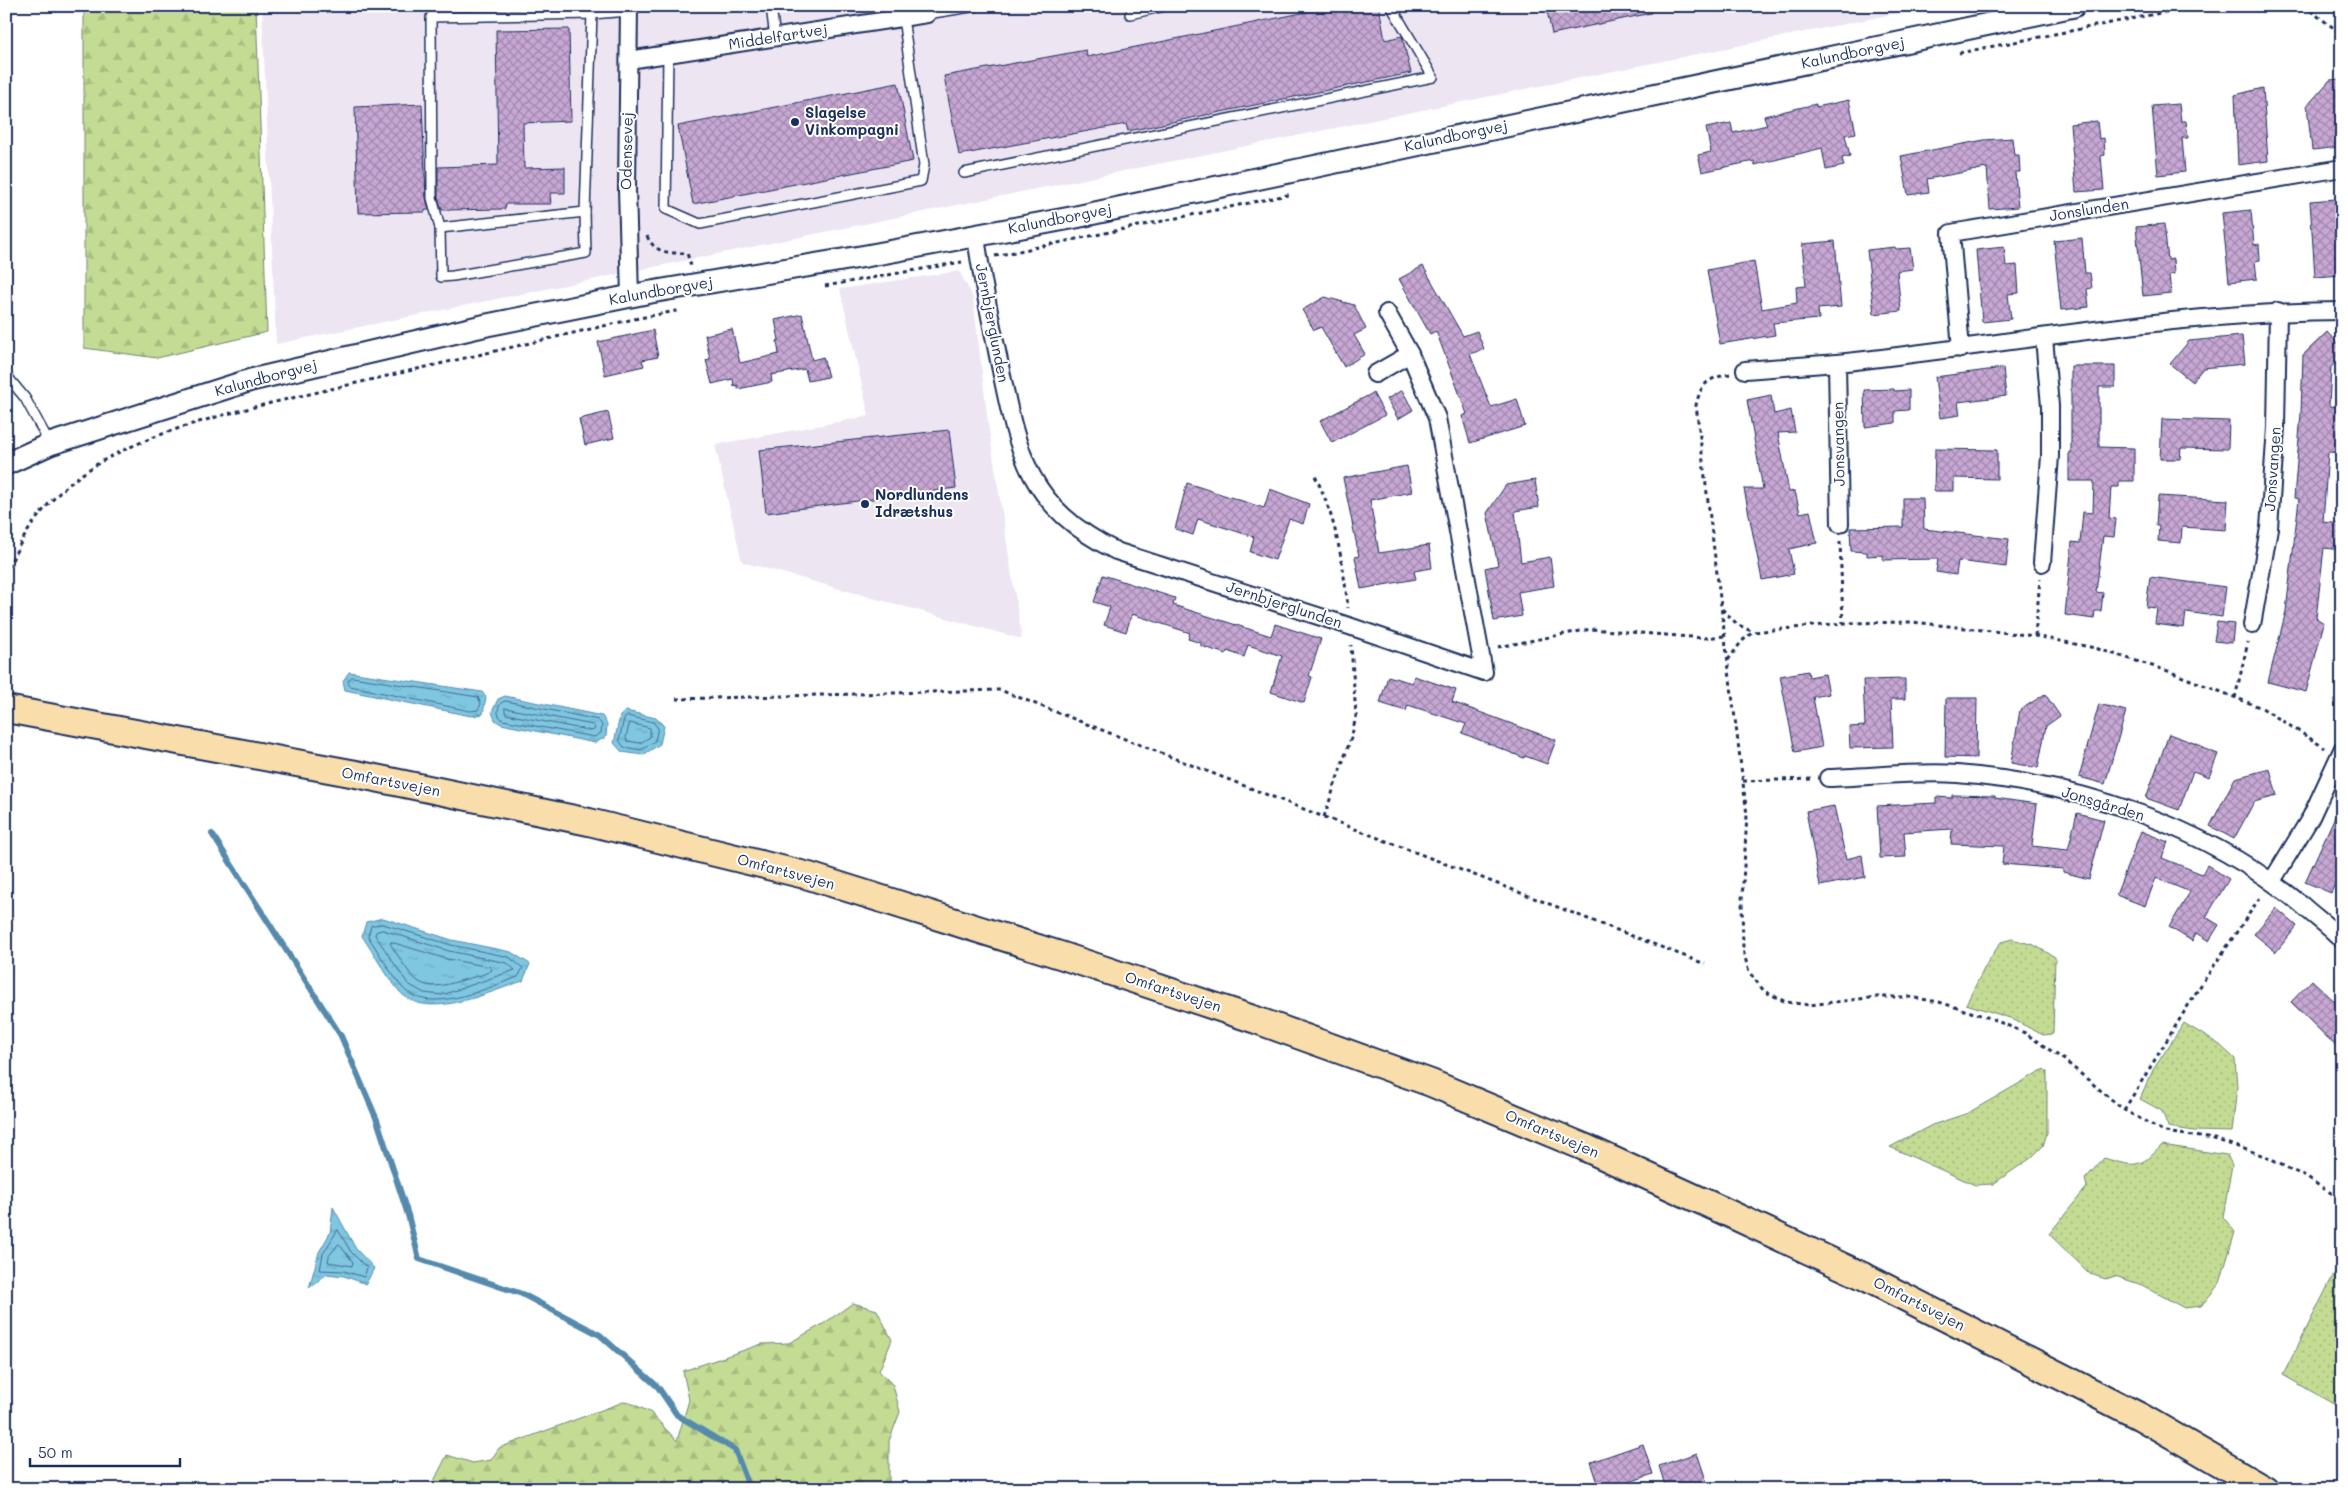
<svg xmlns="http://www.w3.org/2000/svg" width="2348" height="1495" font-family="Mali,sans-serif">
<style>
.built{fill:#eee5f2}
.grass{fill:url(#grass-dots);stroke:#6f8578}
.forest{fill:url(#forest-firs);stroke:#6f8578}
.water{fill:url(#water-ripples);stroke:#578aac}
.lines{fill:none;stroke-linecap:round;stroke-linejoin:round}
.shore{stroke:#436b92;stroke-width:1}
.stream{stroke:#578aac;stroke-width:6}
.building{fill:url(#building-cross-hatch);stroke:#1b2f5e}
.service-casing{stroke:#1b2f5e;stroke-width:12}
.minor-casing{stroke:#1b2f5e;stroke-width:20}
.tertiary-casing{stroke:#1b2f5e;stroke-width:25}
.primary-casing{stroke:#1b2f5e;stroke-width:30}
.path{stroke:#1b2f5e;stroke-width:3;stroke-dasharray:4 4;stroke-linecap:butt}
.service{stroke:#fff;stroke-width:9}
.minor{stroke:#fff;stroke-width:16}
.tertiary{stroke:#fff;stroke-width:21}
.primary{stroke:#f9deab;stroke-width:26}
.poi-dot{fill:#1b2f5e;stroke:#fff;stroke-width:2}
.labels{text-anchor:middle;stroke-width:4;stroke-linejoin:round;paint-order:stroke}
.street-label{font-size:15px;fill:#1b2f5e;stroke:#fff}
.poi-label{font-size:15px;font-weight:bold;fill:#1b2f5e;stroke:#fff;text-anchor:start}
</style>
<defs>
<pattern id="grass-dots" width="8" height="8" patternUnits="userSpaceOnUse" patternTransform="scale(1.25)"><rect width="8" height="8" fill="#c3db92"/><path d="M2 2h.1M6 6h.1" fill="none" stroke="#a7bc80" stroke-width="1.8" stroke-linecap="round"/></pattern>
<pattern id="forest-firs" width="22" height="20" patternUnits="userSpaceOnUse" patternTransform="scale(1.25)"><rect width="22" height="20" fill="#c3db92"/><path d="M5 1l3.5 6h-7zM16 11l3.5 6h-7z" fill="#a7bc80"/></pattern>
<pattern id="water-ripples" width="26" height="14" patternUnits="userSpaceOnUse" patternTransform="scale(1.25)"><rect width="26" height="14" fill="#7fc6e0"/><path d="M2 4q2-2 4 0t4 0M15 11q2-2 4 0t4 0" fill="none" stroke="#6daac3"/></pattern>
<pattern id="building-cross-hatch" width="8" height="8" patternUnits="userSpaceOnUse" patternTransform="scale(1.25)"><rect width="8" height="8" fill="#c7a7d3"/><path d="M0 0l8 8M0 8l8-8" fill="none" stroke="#a188ae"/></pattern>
</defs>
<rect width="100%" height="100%" fill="#fff"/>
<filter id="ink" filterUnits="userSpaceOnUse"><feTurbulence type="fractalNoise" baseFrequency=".02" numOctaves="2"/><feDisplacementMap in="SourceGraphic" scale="10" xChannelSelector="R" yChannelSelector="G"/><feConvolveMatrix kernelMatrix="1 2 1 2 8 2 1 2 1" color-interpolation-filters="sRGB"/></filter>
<g filter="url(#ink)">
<g class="built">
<path d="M 262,6 L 1923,6 L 1923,8 L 276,344 Z"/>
<path d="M 959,271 L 973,297 L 988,423 L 1022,639 L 742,562 L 715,445 L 869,416 L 840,289 Z"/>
</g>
<g class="grass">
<path d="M 2012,939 L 2034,945 L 2055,957 L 2053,1034 L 2043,1035 L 2010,1018 L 1966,1004 L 1987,963 L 2001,942 Z"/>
<path d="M 2184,1023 L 2220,1045 L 2235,1059 L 2237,1087 L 2232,1132 L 2194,1131 L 2168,1127 L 2162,1111 L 2140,1099 L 2153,1070 Z"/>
<path d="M 2044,1069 L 2047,1072 L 2047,1133 L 2043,1146 L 2031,1158 L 1993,1184 L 1975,1185 L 1890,1147 L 1932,1125 L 1968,1113 Z"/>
<path d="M 2162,1145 L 2227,1155 L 2232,1165 L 2223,1217 L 2235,1232 L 2220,1283 L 2201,1306 L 2184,1308 L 2142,1285 L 2115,1276 L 2106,1279 L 2090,1274 L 2049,1234 L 2087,1187 L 2085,1179 L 2104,1158 C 2134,1167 2140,1169 2162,1145 Z"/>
<path d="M 2342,1258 L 2342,1409 L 2283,1375 Z"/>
</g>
<g class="forest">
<path d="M 84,6 L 256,6 L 267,332 L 157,358 L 84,348 Z"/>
<path d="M 853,1303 L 877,1310 L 892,1340 L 879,1371 L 893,1385 L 900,1412 L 889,1441 L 889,1489 L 430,1489 L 447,1455 L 473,1463 L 491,1460 L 499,1448 L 626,1401 L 650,1412 L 677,1441 L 689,1400 L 683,1371 L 762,1344 L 789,1343 L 823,1324 Z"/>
</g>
<g class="water">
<path d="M 349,672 L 482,692 L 486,697 L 483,714 L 471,716 L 345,690 L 343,681 Z"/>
<path d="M 505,696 L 602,716 L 607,724 L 606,737 L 595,743 L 501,724 L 495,720 L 492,712 L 498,699 Z"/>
<path d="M 626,711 L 656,718 L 664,726 L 660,744 L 643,755 L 622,752 L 614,743 L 620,716 Z"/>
<path d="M 383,918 L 452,940 L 511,952 L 530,964 L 523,981 C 491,991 426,1023 399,991 C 385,974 374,954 362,936 L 366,922 Z"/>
<path d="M 333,1207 L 356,1249 L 374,1268 L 366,1284 L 344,1276 L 327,1274 L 309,1288 L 319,1252 L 330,1233 Z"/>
</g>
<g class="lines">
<g class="shore">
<path d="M 352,677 L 478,697 L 481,704 L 478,710 L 470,711 L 350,686 L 348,681 Z"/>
<path d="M 506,701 L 598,720 L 602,725 L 601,733 L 594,737 L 503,720 C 496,715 497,709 501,703 Z"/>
<path d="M 505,708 L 593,725 L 595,729 L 592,731 L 506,714 Z"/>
<path d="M 628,716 L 653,722 L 658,728 L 655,741 L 641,750 L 624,747 L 619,740 L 624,719 Z"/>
<path d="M 630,723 L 650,728 L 650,737 L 640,743 L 627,741 L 626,738 Z"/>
<path d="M 383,924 L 451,945 L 509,957 L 523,968 L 518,977 C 489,987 427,1017 402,987 C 390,972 379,953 368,936 L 371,926 Z"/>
<path d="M 383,930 L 449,951 L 507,963 L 515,970 L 442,995 L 424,993 L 408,984 L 375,935 L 376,932 Z"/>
<path d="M 391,942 L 447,959 L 490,967 L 492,970 C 485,975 473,977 463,980 C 417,995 415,981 391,945 Z"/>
<path d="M 338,1230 L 351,1252 L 367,1268 L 364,1277 L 344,1271 L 320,1270 L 323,1254 Z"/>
<path d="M 339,1244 L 353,1262 L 352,1266 L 328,1262 L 329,1256 Z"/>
</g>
<path class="stream" d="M 212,834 L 341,1036 L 377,1120 L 408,1215 L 419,1259 L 522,1294 L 600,1335 L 658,1387 L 677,1415 L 735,1450 L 750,1489"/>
</g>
<g class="building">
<path d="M 1336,6 L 1379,6 L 1385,40 L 1402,36 L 1411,73 L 1128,131 L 1126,124 L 959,155 L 944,76 L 1086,50 L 1087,57 Z"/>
<path d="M 1546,6 L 1650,6 L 1651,13 L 1552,34 Z"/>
<path d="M 569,29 L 571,121 L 523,123 L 524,168 L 565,167 L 565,193 L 550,193 L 551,204 L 506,204 L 505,209 L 442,210 L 438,197 L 438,167 L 498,165 L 496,30 Z"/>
<path d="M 2342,79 L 2342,108 L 2337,114 L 2340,147 L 2312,150 L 2307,106 L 2330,80 Z"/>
<path d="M 898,83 L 913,161 L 693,204 L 678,126 Z"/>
<path d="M 2263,88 L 2268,161 L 2238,165 L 2235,95 Z"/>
<path d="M 1849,100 L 1856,133 L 1845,135 L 1850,156 L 1842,158 L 1844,166 L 1826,170 L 1822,148 L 1755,165 L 1754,161 L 1702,172 L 1698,155 L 1711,152 L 1706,128 L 1731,123 L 1733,133 L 1767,125 L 1764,116 L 1816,104 L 1816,107 Z"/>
<path d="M 422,104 L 426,198 L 429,210 L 425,210 L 425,212 L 358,213 L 355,107 Z"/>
<path d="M 2179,104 L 2181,121 L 2186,121 L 2188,138 L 2182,138 L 2185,172 L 2158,175 L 2152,106 Z"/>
<path d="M 2097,121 L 2099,139 L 2104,138 L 2105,155 L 2101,156 L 2104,190 L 2076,192 L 2070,124 Z"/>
<path d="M 2012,138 L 2014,155 L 2019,155 L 2020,172 L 2015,172 L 2018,207 L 1990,209 L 1987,168 L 1927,179 L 1929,192 L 1908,195 L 1901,156 L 1984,140 Z"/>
<path d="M 2336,199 L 2340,244 L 2342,244 L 2342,275 L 2315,277 L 2310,201 Z"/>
<path d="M 2251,210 L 2254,245 L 2259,244 L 2260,260 L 2255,261 L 2257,279 L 2229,282 L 2222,213 Z"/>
<path d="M 2164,224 L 2168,260 L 2173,259 L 2174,274 L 2169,275 L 2171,293 L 2143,296 L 2136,227 Z"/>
<path d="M 2082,238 L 2085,273 L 2090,273 L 2092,288 L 2087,289 L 2089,307 L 2061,310 L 2054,241 Z"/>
<path d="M 1835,241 L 1841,307 L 1818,309 L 1819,319 L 1773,323 L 1775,335 L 1720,344 L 1707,270 L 1754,261 L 1762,309 L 1797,303 L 1796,287 L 1806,286 L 1802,244 Z"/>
<path d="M 1895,247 L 1896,249 L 1910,248 L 1913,269 L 1897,271 L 1901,311 L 1874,314 L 1867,250 Z"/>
<path d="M 2004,247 L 2006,266 L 2017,265 L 2019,293 L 2008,294 L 2011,319 L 1982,322 L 1976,250 Z"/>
<path d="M 1423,266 L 1463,336 L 1477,331 L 1484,349 L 1470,354 L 1491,407 L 1517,399 L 1525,426 L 1470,443 L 1462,416 L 1467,414 L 1436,331 L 1430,334 L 1399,279 Z"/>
<path d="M 1325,297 L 1354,305 L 1366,329 L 1354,335 L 1365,354 L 1344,367 L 1321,327 L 1314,330 L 1302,310 Z"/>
<path d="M 802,314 L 812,360 L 823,357 L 828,377 L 808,381 L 805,369 L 771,375 L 772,382 L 738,389 L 738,385 L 734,386 L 733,379 L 712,384 L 706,360 L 710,359 L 705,335 L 732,329 L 740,363 L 779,354 L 777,341 L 779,340 L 775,320 Z"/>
<path d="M 653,330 L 658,357 L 642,360 L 644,366 L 605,375 L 598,342 Z"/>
<path d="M 2327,332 L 2342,348 L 2342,357 L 2331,367 L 2329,406 L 2342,407 L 2342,453 L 2328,452 L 2323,522 L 2342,524 L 2342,550 L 2324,548 L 2316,618 L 2324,623 L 2306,692 L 2268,682 L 2286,611 L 2299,499 L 2294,498 L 2301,414 L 2303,355 Z"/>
<path d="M 2242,336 L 2245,364 L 2203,368 L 2192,382 L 2170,364 L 2189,341 Z"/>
<path d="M 2071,366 L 2115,366 L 2115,387 L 2099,387 L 2099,447 L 2134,448 L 2134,481 L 2119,481 L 2119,487 L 2111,487 L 2109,518 L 2116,519 L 2114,537 L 2103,536 L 2096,592 L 2103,593 L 2101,611 L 2095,611 L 2094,619 L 2065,615 L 2072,542 L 2080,543 L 2083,512 L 2093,513 L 2094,481 L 2069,481 L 2069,453 L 2071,453 Z"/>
<path d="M 2003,368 L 2006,396 L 1958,402 L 1960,415 L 1940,418 L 1935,377 Z"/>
<path d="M 1894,389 L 1894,391 L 1909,390 L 1909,410 L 1895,411 L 1895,423 L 1865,427 L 1864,390 Z"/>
<path d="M 1402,390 L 1413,410 L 1398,419 L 1387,399 Z"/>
<path d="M 1373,393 L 1385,415 L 1332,443 L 1320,421 Z"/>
<path d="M 1771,395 L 1774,414 L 1791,410 L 1795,432 L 1778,433 L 1789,492 L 1795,491 L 1800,513 L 1810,511 L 1817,543 L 1789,549 L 1794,574 L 1762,580 L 1744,489 L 1763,489 L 1747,400 Z"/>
<path d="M 608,412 L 614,438 L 585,445 L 579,419 Z"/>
<path d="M 2162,419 L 2229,421 L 2228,449 L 2181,448 L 2180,459 L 2160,459 Z"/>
<path d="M 949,430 L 956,488 L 766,513 L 759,450 Z"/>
<path d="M 1935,449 L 1997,450 L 1997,479 L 1954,478 L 1954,491 L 1934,491 Z"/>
<path d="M 1407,466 L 1412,492 L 1370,500 L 1379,553 L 1429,545 L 1432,568 L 1414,571 L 1416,579 L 1361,589 L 1355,557 L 1359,556 L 1343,478 Z"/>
<path d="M 1535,480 L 1539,507 L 1515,511 L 1521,562 L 1550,557 L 1554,586 L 1518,592 L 1522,616 L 1494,621 L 1485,568 L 1498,565 L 1487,513 L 1506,485 Z"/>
<path d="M 1187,483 L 1264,508 L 1270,489 L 1309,504 L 1303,524 L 1289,519 L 1275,560 L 1250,552 L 1254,537 L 1198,519 L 1193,535 L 1175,529 Z"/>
<path d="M 2158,496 L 2228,500 L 2226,530 L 2182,527 L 2181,543 L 2158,541 L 2159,526 L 2156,526 Z"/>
<path d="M 1903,498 L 1923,498 L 1924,529 L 2009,539 L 2006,567 L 1958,561 L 1956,575 L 1936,572 L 1938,559 L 1883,560 L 1883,555 L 1867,556 L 1867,552 L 1851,551 L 1850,528 L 1903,527 Z"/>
<path d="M 1103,575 L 1175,598 L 1173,605 L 1271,636 L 1275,624 L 1321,639 L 1309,676 L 1312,677 L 1304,703 L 1271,692 L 1282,656 L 1248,645 L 1244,657 L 1227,651 L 1226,654 L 1201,646 L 1201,643 L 1188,639 L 1190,633 L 1132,614 L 1126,632 L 1104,625 L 1110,607 L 1094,602 Z"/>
<path d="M 2150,577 L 2226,587 L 2222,617 L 2186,612 L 2184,628 L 2155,624 L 2157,608 L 2146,607 Z"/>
<path d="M 2217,622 L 2234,624 L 2232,643 L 2214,641 Z"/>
<path d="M 1808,671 L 1809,677 L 1825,674 L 1829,694 L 1813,697 L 1822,747 L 1795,752 L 1780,676 Z"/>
<path d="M 1388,676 L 1412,683 L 1414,676 L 1456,690 L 1452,702 L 1556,740 L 1547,764 L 1525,756 L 1524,758 L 1462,733 L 1466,724 L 1408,705 L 1406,711 L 1380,703 Z"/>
<path d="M 1905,679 L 1905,699 L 1891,699 L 1893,747 L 1850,748 L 1849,727 L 1865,726 L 1863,680 Z"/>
<path d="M 2045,694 L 2060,716 L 2046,726 L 2038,768 L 2011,763 L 2020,710 Z"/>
<path d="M 1946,698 L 1977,698 L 1976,758 L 1945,757 Z"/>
<path d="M 2099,704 L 2126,711 L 2105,784 L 2079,777 Z"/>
<path d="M 2169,734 L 2202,746 L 2202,748 L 2218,754 L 2209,777 L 2193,771 L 2179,810 L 2146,798 Z"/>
<path d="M 2270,769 L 2277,796 L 2254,802 L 2234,839 L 2210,826 L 2235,778 Z"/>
<path d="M 1952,795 L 1995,796 L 1995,798 L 2037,804 L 2032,846 L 2068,850 L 2077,813 L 2104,820 L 2089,879 L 2063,872 L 2063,869 L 2002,864 L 2004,846 L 1951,844 L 1952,829 L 1904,832 L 1906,857 L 1880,858 L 1877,806 L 1936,803 L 1936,797 L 1952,798 Z"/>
<path d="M 2342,801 L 2342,869 L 2331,893 L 2305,882 Z"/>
<path d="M 1834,806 L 1846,859 L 1862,855 L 1865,877 L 1820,886 L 1806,811 Z"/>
<path d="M 2141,831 L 2168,842 L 2162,858 L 2202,874 L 2207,865 L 2229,879 L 2206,917 L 2219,925 L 2209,941 L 2196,933 L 2192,941 L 2169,927 L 2190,892 L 2156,878 L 2145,906 L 2116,895 Z"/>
<path d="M 2276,908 L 2297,926 L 2276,952 L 2254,934 Z"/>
<path d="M 2312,980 L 2342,1008 L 2342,1052 L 2291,1002 Z"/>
<path d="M 1643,1444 L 1653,1474 L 1609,1489 L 1600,1489 L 1591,1462 Z"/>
<path d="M 1697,1453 L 1709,1489 L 1685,1489 L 1685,1484 L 1666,1489 L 1659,1466 Z"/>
</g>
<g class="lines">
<g class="service-casing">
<g id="service">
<path d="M 771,6 L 775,38"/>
<path d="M 1137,6 L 1130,14 L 1165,6"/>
<path d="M 592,14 L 585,212 L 440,228 L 432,198 L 431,17 L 592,14 L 629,11"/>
<path d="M 927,14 L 977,6"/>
<path d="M 668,54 L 666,209 L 700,224 L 921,181 L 924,165 L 903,18"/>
<path d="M 964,173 L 1433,77 L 1391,6"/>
<path d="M 440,228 L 441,277 L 453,276 L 586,253 L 585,212"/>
<path d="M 6,375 L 25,398 L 50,444"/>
</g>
</g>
<g class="minor-casing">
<g id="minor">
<path d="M 629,6 L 627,189 L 630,296"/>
<path d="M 629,60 L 927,14"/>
<path d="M 976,236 C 981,276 990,316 998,356 C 1017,448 1024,505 1116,551 L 1349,626 L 1484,672 L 1437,418 L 1410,354 L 1387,313"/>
<path d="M 1961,349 L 1951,233 L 2342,168"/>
<path d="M 1745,370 L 1837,363"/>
<path d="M 1375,374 L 1410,354"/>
<path d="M 1840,524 L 1837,363 C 2006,345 2172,312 2342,311"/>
<path d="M 2042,563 L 2050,456 L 2050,406 L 2044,338"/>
<path d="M 2252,625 L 2269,528 L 2276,427 L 2278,311"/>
<path d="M 1828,778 C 1869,777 1918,771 1957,774 C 2081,784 2206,826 2302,905 C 2315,917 2330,927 2342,940"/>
<path d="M 2272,881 L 2311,817 L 2342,750"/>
</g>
</g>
<g class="tertiary-casing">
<path id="tertiary" d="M 6,464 L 50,444 L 251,380 L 487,325 L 651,292 L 866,256 L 1076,217 L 2074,6"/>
</g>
<g class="primary-casing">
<path id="primary" d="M 6,709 L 356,774 L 589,822 L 809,876 L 1063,956 L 1256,1020 L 1431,1083 L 1584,1147 L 1728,1213 L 1865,1277 L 2141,1417 L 2265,1489"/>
</g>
<g class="path">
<path d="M 2304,6 L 2342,34"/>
<path d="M 1959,53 L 2196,6"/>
<path d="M 647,236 C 655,254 670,253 687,253 L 691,266"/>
<path d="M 995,256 L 1292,194"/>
<path d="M 825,286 L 962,262"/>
<path d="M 1730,374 C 1707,379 1702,382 1696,405 L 1747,815 L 1742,900 L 1743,950 L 1749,972 L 1764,991 L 1786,1002 L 1809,1005 L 1877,997 L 1909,997 L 1939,1002 L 1990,1018 L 2025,1033 L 2063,1059 L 2124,1110 L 2165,1132 L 2214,1139 L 2259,1154 L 2304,1176 L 2342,1200"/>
<path d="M 1315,476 C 1336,517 1343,563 1348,608"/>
<path d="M 1840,541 L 1843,623"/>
<path d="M 6,575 C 22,531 52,493 91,468 C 156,426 260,406 335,388 C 435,365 534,342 634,319 L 681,310"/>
<path d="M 1722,609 L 1737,624 L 1753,632"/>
<path d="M 2035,636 L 2040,579"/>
<path d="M 1498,647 L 1591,629 L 1703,638 L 1725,636"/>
<path d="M 1728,660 L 1742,641 L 1753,632 L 1843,623 L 1913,622 L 2035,636 L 2095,648 L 2168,671 L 2262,708 L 2325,748"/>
<path d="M 2235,698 L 2248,642"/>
<path d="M 676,699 L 1000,690 L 1324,817 L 1352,735 L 1356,716 L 1351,645"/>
<path d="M 1743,781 L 1812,779"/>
<path d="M 1324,817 L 1705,964"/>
<path d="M 2124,1110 L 2197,991 L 2261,896"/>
</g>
<use href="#service" class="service"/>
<use href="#minor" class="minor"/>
<use href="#tertiary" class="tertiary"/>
<use href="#primary" class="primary"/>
</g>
</g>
<g class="poi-dot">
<circle cx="795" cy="122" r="5"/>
<circle cx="865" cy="504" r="5"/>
</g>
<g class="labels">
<g class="street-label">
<text transform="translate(778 37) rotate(-9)" y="5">Middelfartvej</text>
<text transform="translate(1853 53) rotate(-12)" y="5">Kalundborgvej</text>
<text transform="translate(1456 136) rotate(-12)" y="5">Kalundborgvej</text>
<text transform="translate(627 151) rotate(-89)" y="5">Odensevej</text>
<text transform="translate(2089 210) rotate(-9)" y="5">Jonslunden</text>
<text transform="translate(1060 219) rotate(-11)" y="5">Kalundborgvej</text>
<text transform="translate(661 291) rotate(-10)" y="5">Kalundborgvej</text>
<text transform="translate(992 323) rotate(79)" y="5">Jernbjerglunden</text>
<text transform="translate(266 378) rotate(-15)" y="5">Kalundborgvej</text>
<text transform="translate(1839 444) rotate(-91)" y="5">Jonsvangen</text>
<text transform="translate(2273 469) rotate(-86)" y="5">Jonsvangen</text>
<text transform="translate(1284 605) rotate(18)" y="5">Jernbjerglunden</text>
<text transform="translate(391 782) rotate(11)" y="5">Omfartsvejen</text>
<text transform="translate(2103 804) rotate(17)" y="5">Jonsgården</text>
<text transform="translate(786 872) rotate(15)" y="5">Omfartsvejen</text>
<text transform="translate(1173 992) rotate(18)" y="5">Omfartsvejen</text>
<text transform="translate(1552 1134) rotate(23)" y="5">Omfartsvejen</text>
<text transform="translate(1919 1304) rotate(27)" y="5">Omfartsvejen</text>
</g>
<g class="poi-label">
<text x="805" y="118">Slagelse<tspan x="805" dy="17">Vinkompagni</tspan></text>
<text x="875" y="500">Nordlundens<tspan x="875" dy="17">Idrætshus</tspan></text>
</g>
</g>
<rect width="2348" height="1495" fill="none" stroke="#fff" stroke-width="25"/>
<rect x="12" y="12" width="2323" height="1470" fill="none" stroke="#1b2f5e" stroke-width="2" filter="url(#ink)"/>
<path d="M30 1458v8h150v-8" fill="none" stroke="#1b2f5e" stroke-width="2.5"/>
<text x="38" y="1458" font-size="15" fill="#1b2f5e" stroke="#ffffff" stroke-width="4" paint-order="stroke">50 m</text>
</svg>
